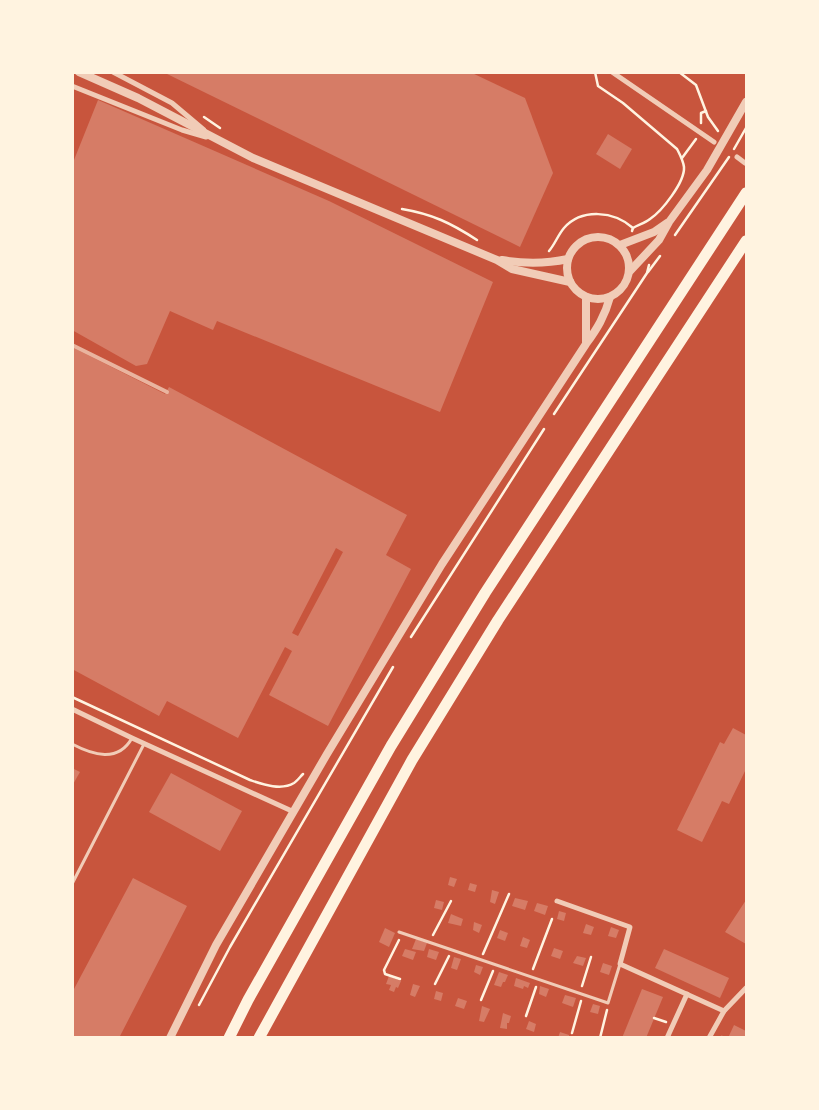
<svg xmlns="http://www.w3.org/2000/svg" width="819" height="1110" font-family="'Roboto Condensed',sans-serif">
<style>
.building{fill:#d67c66;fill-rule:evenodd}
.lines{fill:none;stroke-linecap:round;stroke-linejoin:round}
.path{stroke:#fff3e0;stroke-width:2.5}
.service{stroke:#f1ccb7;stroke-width:3}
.minor{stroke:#f1ccb7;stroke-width:5}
.tertiary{stroke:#f1ccb7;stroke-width:8}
.motorway{stroke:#fff3e0;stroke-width:11}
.rail{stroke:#e9b49f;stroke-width:4}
</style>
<rect width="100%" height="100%" fill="#c8553d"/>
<g class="building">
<path d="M 163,72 L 470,72 L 525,98 L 553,173 L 520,247 Z"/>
<path d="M 98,100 L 329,201 L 493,282 L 440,412 L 217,321 L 213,330 L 170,311 L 147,364 L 136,366 L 72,330 L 72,165 Z"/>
<path d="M 608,134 L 632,149 L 620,169 L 596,154 Z"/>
<path d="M 72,347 L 165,394 L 169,387 L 407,515 L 386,555 L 411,569 L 328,726 L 269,695 L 292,651 L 285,647 L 238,738 L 167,701 L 159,716 L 72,669 ZM 336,548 L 343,552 L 298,636 L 292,633 Z"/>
<path d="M 733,728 L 746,735 L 746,769 L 729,804 L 722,801 L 702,842 L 677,830 L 720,742 L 724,744 Z"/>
<path d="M 72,768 L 80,772 L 72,786 Z"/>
<path d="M 171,773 L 242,811 L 220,851 L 149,812 Z"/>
<path d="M 450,877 L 457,879 L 454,887 L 448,885 Z"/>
<path d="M 133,878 L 187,906 L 119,1038 L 72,1038 L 72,988 L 74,989 Z"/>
<path d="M 470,883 L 477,885 L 475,892 L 468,890 Z"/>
<path d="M 492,890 L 499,892 L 495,904 L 490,902 Z"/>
<path d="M 515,898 L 528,901 L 525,910 L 512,906 Z"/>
<path d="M 436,900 L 444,902 L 442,910 L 434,908 Z"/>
<path d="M 746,900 L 746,944 L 725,932 Z"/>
<path d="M 537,903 L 548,906 L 545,915 L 534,911 Z"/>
<path d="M 559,911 L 566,913 L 564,921 L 557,919 Z"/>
<path d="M 451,914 L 463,919 L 461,926 L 448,923 Z"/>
<path d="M 474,922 L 482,925 L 479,933 L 473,930 Z"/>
<path d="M 586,924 L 594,927 L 591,935 L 583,933 Z"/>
<path d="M 611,927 L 619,930 L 616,938 L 608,936 Z"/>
<path d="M 385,928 L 395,933 L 389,947 L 379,942 Z"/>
<path d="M 500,930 L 508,933 L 505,941 L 497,938 Z"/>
<path d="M 523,937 L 530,940 L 527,948 L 520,946 Z"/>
<path d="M 416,939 L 427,943 L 424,951 L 412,949 Z"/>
<path d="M 554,948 L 563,951 L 560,959 L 551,956 Z"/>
<path d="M 405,949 L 416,952 L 413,960 L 402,956 Z"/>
<path d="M 429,949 L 439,952 L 436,960 L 427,957 Z"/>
<path d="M 664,949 L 729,978 L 720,998 L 655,968 Z"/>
<path d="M 577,956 L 586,958 L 583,966 L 573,963 Z"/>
<path d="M 454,957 L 461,959 L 457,970 L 451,968 Z"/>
<path d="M 603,963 L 612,966 L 609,975 L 600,972 Z"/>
<path d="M 476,965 L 483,967 L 480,975 L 474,972 Z"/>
<path d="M 499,972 L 508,975 L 505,982 L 503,982 L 501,987 L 494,985 Z"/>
<path d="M 389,976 L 401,981 L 398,988 L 396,987 L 394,992 L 389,990 L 391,985 L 386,984 Z"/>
<path d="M 516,978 L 530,983 L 528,988 L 524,986 L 523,989 L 514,986 Z"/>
<path d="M 413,984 L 420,986 L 415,997 L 410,995 Z"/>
<path d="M 540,986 L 549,989 L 546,997 L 539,994 Z"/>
<path d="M 642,989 L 663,997 L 646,1038 L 622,1038 Z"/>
<path d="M 436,991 L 443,993 L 441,1001 L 434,999 Z"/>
<path d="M 565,995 L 576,998 L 573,1007 L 562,1003 Z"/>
<path d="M 458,998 L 467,1001 L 464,1009 L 455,1006 Z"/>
<path d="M 593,1004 L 600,1006 L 598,1014 L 590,1012 Z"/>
<path d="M 482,1006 L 490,1009 L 484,1022 L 479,1021 Z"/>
<path d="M 503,1013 L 511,1016 L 509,1023 L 507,1023 L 507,1029 L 500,1028 Z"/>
<path d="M 529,1021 L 536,1024 L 534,1032 L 526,1029 Z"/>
<path d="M 734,1025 L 746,1031 L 746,1038 L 728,1038 Z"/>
<path d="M 560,1032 L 569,1035 L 569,1038 L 558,1038 Z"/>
</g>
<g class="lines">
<g class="path">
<path d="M 595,72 L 598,86 L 623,103 L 677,149 C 680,155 683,160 684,167 C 685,182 662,211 650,219 C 645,223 638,225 633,228 L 632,231"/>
<path d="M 679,72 L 696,85 L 708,117 L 718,131"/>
<path d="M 204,117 L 220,128"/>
<path d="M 701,123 L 701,113 L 706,111"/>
<path d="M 734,149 L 746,128"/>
<path d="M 682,158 L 696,139"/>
<path d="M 402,209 C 432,214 451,223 477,240"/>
<path d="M 675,235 L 729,157"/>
<path d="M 549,251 C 555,244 558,235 564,228 C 582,208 614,211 633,228"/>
<path d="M 648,272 L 660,256"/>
<path d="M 554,414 L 647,273 L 649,265"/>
<path d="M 411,637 L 544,429"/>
<path d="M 72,697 L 250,780 C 262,784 281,791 294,783 C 297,781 300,777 303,774"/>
<path d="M 433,935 L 451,901"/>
<path d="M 399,940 L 384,970 L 385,974 L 400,979"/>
<path d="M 483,954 L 509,894"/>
<path d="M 533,969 L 552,919"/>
<path d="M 435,984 L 449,956"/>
<path d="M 582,986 L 591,957"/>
<path d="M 481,1000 L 493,971"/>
<path d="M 199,1005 L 230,947 L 393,667"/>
<path d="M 526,1016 L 536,987"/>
<path d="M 654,1018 L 666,1022"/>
<path d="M 572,1033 L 581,1001"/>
<path d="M 722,1037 L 724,1038"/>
<path d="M 600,1038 L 607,1010"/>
</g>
<g class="service">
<path d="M 72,744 C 93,755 118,763 132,738"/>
<path d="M 72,884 L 144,744"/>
<path d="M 399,932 L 608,1003 L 620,964"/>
</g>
<g class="minor">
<path d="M 113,72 L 172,103 L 204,130"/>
<path d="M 612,72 L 714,142"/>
<path d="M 72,86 L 182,130 L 206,137"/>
<path d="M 737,157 L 745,163"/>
<path d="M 72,709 L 132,738 L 294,812"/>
<path d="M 557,901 L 630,927 L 620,964 L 724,1011"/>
<path d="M 667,1038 L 687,994"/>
<path d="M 709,1038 L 724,1011 L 746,988"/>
</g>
<g class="tertiary">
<path d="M 79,72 L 138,98 L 253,158 L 497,260 L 512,269 L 570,282"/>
<circle cx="598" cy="268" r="31"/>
<path d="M 620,245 L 654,232 L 667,223"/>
<path d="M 502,260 C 525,264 545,264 568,259"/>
<path d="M 630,271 L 659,240 L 669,222 L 707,170 L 746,102"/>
<path d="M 586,342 L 586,297"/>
<path d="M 170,1038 L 216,945 L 327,754 L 442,564 L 586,344 C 597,329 605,316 610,297"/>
</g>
<g class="motorway">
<path d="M 229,1038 L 248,1000 L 391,746 L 485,593 L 746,193"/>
<path d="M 259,1038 L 412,760 L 498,620 L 746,241"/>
</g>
<path class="rail" d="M 72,345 L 167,392"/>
</g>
<rect width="819" height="1110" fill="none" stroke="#fff3e0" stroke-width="148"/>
</svg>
